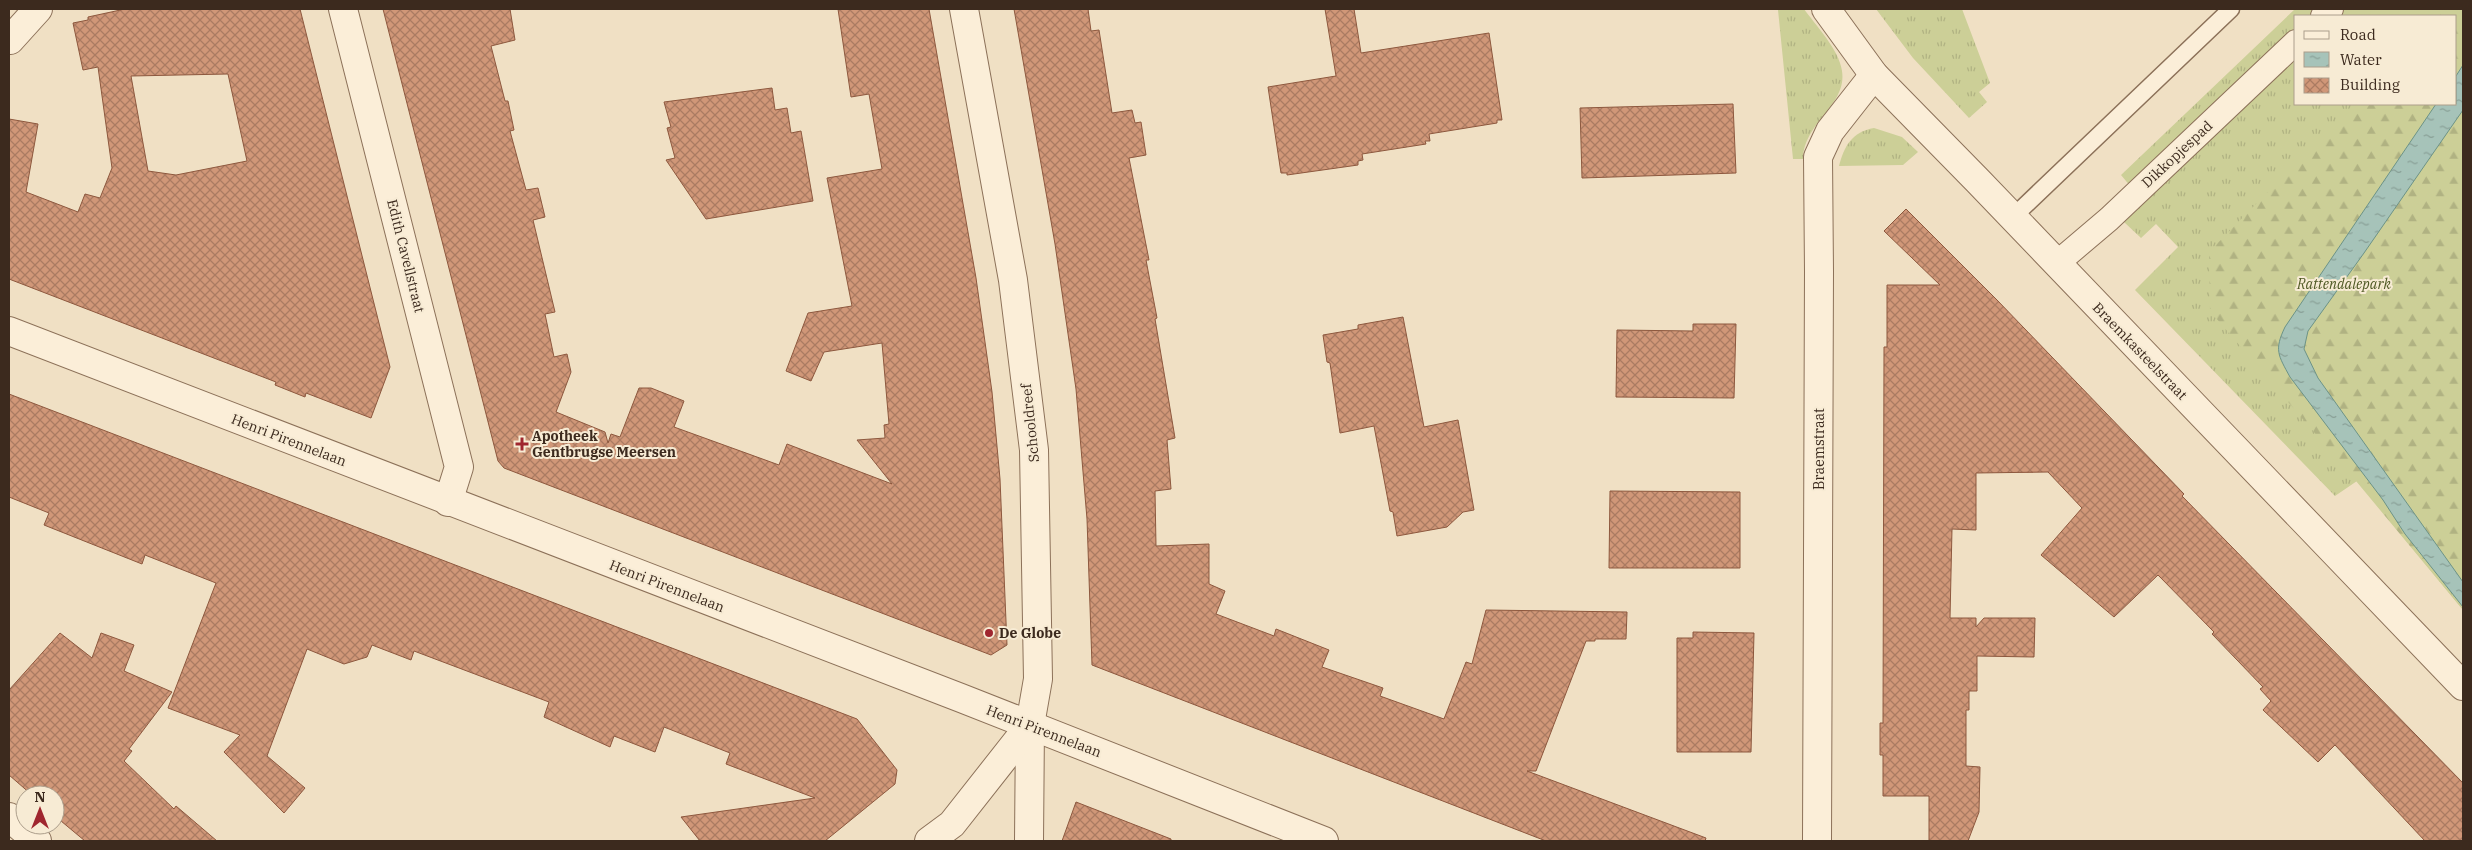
<svg xmlns="http://www.w3.org/2000/svg" width="2472" height="850" font-family="'IBM Plex Serif',serif">
<style>
.grass{fill:url(#grass-tufts);fill-rule:evenodd}
.forest{fill:url(#forest-firs)}
.water{fill:url(#water-ripples);stroke:#6c9387}
.building{fill:url(#building-cross-hatch);stroke:#8d583e;fill-rule:evenodd}
.lines{fill:none;stroke-linecap:round;stroke-linejoin:round}
.service-casing{stroke:#8c7159;stroke-width:19}
.pedestrian-casing{stroke:#8c7159;stroke-width:26}
.minor-casing{stroke:#8c7159;stroke-width:30}
.tertiary-casing{stroke:#8c7159;stroke-width:30}
.service{stroke:#fbeed8;stroke-width:16}
.pedestrian{stroke:#fbeed8;stroke-width:24}
.minor{stroke:#fbeed8;stroke-width:28}
.tertiary{stroke:#fbeed8;stroke-width:28}
.poi-dot{fill:#9f262f;stroke:#f7ebd4;stroke-width:2}
.labels{text-anchor:middle;stroke-width:4;stroke-linejoin:round;paint-order:stroke}
.street-label{font-size:14px;fill:#3c2a1e;stroke:#f7ebd4}
.park-label{font-size:14px;font-style:italic;fill:#4f5924;stroke:#f7ebd4}
.poi-label{font-size:14px;font-weight:bold;fill:#3c2a1e;stroke:#f7ebd4;text-anchor:start}
</style>
<defs>
<pattern id="grass-tufts" width="24" height="20" patternUnits="userSpaceOnUse" patternTransform="scale(1.25)"><rect width="24" height="20" fill="#cccf97"/><path d="M3 7l-1-3M5 7V3M7 7l1-3M15 17l-1-3M17 17v-4M19 17l1-3" fill="none" stroke="#b0b282"/></pattern>
<pattern id="forest-firs" width="22" height="20" patternUnits="userSpaceOnUse" patternTransform="scale(1.25)"><rect width="22" height="20" fill="#cccf97"/><path d="M5 1l3.5 6h-7zM16 11l3.5 6h-7z" fill="#b0b282"/></pattern>
<pattern id="water-ripples" width="26" height="14" patternUnits="userSpaceOnUse" patternTransform="scale(1.25)"><rect width="26" height="14" fill="#a6c3b9"/><path d="M2 4q2-2 4 0t4 0M15 11q2-2 4 0t4 0" fill="none" stroke="#889f96"/></pattern>
<pattern id="building-cross-hatch" width="8" height="8" patternUnits="userSpaceOnUse" patternTransform="scale(1.25)"><rect width="8" height="8" fill="#d09778"/><path d="M0 0l8 8M0 8l8-8" fill="none" stroke="#aa7b62"/></pattern>
</defs>
<rect width="100%" height="100%" fill="#f0e0c4"/>
<g class="grass">
<path d="M 1784,9 L 1804,9 C 1815,24 1835,46 1840,63 C 1854,103 1804,119 1803,159 L 1793,159 L 1778,10 Z"/>
<path d="M 1876,9 L 1962,9 L 1990,83 L 1979,92 L 1987,102 L 1969,118 L 1913,58 Z"/>
<path d="M 2295,9 L 2463,9 L 2463,610 L 2357,481 L 2335,496 L 2135,290 L 2178,247 L 2156,224 L 2141,238 L 2124,222 L 2140,207 L 2141,199 L 2121,175 ZM 2296,16 L 2456,16 L 2456,104 L 2296,104 Z"/>
<path d="M 1874,128 L 1902,137 L 1918,152 L 1903,165 L 1839,166 C 1844,146 1852,132 1874,128 Z"/>
</g>
<g class="forest">
<path d="M 2446,9 L 2463,9 L 2463,65 L 2456,76 L 2456,16 L 2439,16 Z"/>
<path d="M 2354,104 L 2436,104 L 2285,327 L 2323,420 L 2463,610 L 2356,481 L 2210,311 L 2209,252 Z"/>
<path d="M 2463,110 L 2463,582 L 2318,378 L 2304,349 L 2308,331 L 2364,253 Z"/>
</g>
<path class="water" d="M 2463,65 L 2463,110 L 2364,253 L 2308,331 L 2304,349 L 2318,378 L 2463,582 L 2463,607 L 2405,534 L 2383,500 L 2290,377 C 2278,355 2274,350 2285,327 L 2436,104 L 2456,104 L 2456,76 Z"/>
<g class="building">
<path d="M 125,9 L 300,9 L 390,367 L 371,418 L 306,393 L 305,397 L 275,385 L 276,382 L 9,279 L 9,119 L 38,124 L 26,192 L 78,212 L 85,194 L 100,198 L 112,168 L 98,67 L 83,70 L 73,23 L 88,20 L 88,17 ZM 228,74 L 247,161 L 176,175 L 148,171 L 131,76 Z"/>
<path d="M 383,9 L 510,9 L 515,40 L 491,46 L 505,101 L 508,101 L 514,130 L 510,131 L 526,190 L 538,188 L 545,217 L 533,220 L 555,312 L 545,314 L 554,357 L 567,354 L 571,372 L 556,412 L 605,432 L 608,443 L 611,434 L 620,437 L 639,388 L 651,388 L 684,401 L 674,427 L 779,465 L 787,444 L 892,484 L 857,440 L 885,438 L 884,425 L 889,424 L 882,343 L 824,352 L 811,381 L 786,371 L 808,313 L 852,306 L 827,178 L 882,169 L 869,94 L 851,97 L 838,9 L 929,9 L 976,278 L 992,392 L 1000,479 L 1007,645 L 991,655 L 504,468 L 498,461 Z"/>
<path d="M 1014,9 L 1088,9 L 1091,31 L 1099,30 L 1112,113 L 1132,110 L 1135,123 L 1141,122 L 1146,155 L 1129,158 L 1149,260 L 1146,260 L 1157,318 L 1155,319 L 1175,438 L 1167,440 L 1171,489 L 1155,491 L 1156,546 L 1209,544 L 1209,584 L 1225,591 L 1216,614 L 1274,636 L 1276,629 L 1329,650 L 1322,667 L 1383,688 L 1380,696 L 1444,719 L 1466,662 L 1472,664 L 1486,610 L 1627,612 L 1626,639 L 1595,639 L 1595,641 L 1586,641 L 1536,771 L 1527,771 L 1706,838 L 1705,841 L 1546,841 L 1092,665 L 1087,519 L 1076,389 L 1055,244 Z"/>
<path d="M 1325,9 L 1354,9 L 1361,53 L 1489,33 L 1502,120 L 1497,120 L 1497,123 L 1429,134 L 1430,141 L 1425,141 L 1426,144 L 1362,154 L 1363,160 L 1358,161 L 1358,165 L 1287,175 L 1287,173 L 1281,173 L 1268,87 L 1336,76 Z"/>
<path d="M 772,88 L 775,110 L 787,108 L 791,133 L 801,131 L 813,201 L 706,219 L 666,160 L 675,158 L 667,128 L 671,127 L 664,102 Z"/>
<path d="M 1733,104 L 1736,173 L 1582,178 L 1580,108 Z"/>
<path d="M 1906,209 L 1997,300 L 2184,494 L 2182,496 L 2463,783 L 2463,841 L 2425,841 L 2335,745 L 2318,762 L 2263,710 L 2271,701 L 2260,689 L 2263,687 L 2212,634 L 2214,632 L 2158,575 L 2114,617 L 2041,555 L 2082,508 L 2048,472 L 1976,473 L 1976,530 L 1952,529 L 1950,618 L 1976,618 L 1976,627 L 1984,618 L 2035,618 L 2034,657 L 1977,656 L 1977,691 L 1969,691 L 1969,710 L 1966,710 L 1966,766 L 1980,767 L 1979,812 L 1968,841 L 1929,841 L 1929,796 L 1883,796 L 1883,755 L 1880,755 L 1880,723 L 1883,723 L 1884,347 L 1887,347 L 1887,285 L 1940,285 L 1884,231 Z"/>
<path d="M 1403,317 L 1424,427 L 1458,420 L 1474,510 L 1463,512 L 1447,527 L 1397,536 L 1393,512 L 1390,511 L 1374,426 L 1340,433 L 1330,363 L 1327,362 L 1323,335 L 1358,329 L 1358,325 Z"/>
<path d="M 1693,324 L 1736,324 L 1734,398 L 1616,397 L 1617,330 L 1693,331 Z"/>
<path d="M 9,394 L 857,719 L 897,770 L 895,784 L 825,841 L 700,841 L 681,817 L 815,798 L 726,764 L 730,753 L 664,727 L 655,752 L 614,736 L 610,747 L 544,717 L 549,702 L 414,651 L 411,660 L 372,645 L 367,657 L 344,664 L 307,649 L 267,756 L 305,788 L 284,813 L 224,752 L 240,735 L 168,708 L 216,583 L 145,555 L 142,564 L 44,525 L 49,513 L 9,497 Z"/>
<path d="M 1610,491 L 1740,492 L 1740,568 L 1609,568 Z"/>
<path d="M 1693,632 L 1754,633 L 1751,752 L 1677,752 L 1677,638 L 1693,638 Z"/>
<path d="M 60,633 L 92,658 L 101,633 L 134,645 L 124,671 L 172,692 L 129,749 L 132,751 L 124,761 L 174,809 L 176,806 L 217,841 L 85,841 L 55,816 L 55,795 L 32,795 L 9,775 L 9,690 Z"/>
<path d="M 1076,802 L 1171,839 L 1171,841 L 1062,841 Z"/>
</g>
<g class="lines">
<g class="service-casing">
<path id="service" d="M 2013,217 L 2231,9"/>
</g>
<g class="pedestrian-casing">
<g id="pedestrian">
<path d="M 2323,16 L 2331,9"/>
<path d="M 2056,264 L 2109,219 L 2296,42"/>
</g>
</g>
<g class="minor-casing">
<g id="minor">
<path d="M 343,9 L 459,467 L 448,502"/>
<path d="M 964,9 L 1013,280 L 1034,450 L 1038,679 L 1030,725 L 1029,841"/>
<path d="M 10,40 L 38,9"/>
<path d="M 9,331 L 961,698 L 1324,841"/>
<path d="M 9,817 L 37,841"/>
<path d="M 929,841 L 952,824 L 1030,725"/>
<path d="M 1817,841 L 1819,271 L 1818,157 L 1830,131 L 1874,75"/>
</g>
</g>
<g class="tertiary-casing">
<path id="tertiary" d="M 1826,9 L 1874,75 L 1978,181 L 2463,686"/>
</g>
<use href="#service" class="service"/>
<use href="#pedestrian" class="pedestrian"/>
<use href="#minor" class="minor"/>
<use href="#tertiary" class="tertiary"/>
</g>
<g class="poi-dot">
<path d="M519.5 436.5h5v5h5v5h-5v5h-5v-5h-5v-5h5z"/>
<circle cx="989" cy="633" r="5"/>
</g>
<g class="labels">
<g class="street-label">
<text transform="translate(2177 154) rotate(-43)" y="5">Dikkopjespad</text>
<text transform="translate(406 256) rotate(76)" y="5">Edith Cavellstraat</text>
<text transform="translate(2140 351) rotate(46)" y="5">Braemkasteelstraat</text>
<text transform="translate(1030 423) rotate(-96)" y="5">Schooldreef</text>
<text transform="translate(289 440) rotate(21)" y="5">Henri Pirennelaan</text>
<text transform="translate(1819 449) rotate(-90)" y="5">Braemstraat</text>
<text transform="translate(667 586) rotate(21)" y="5">Henri Pirennelaan</text>
<text transform="translate(1044 731) rotate(21)" y="5">Henri Pirennelaan</text>
</g>
<g class="park-label">
<text x="2344" y="289">Rattendalepark</text>
</g>
<g class="poi-label">
<text x="532" y="441">Apotheek<tspan x="532" dy="16">Gentbrugse Meersen</tspan></text>
<text x="999" y="638">De Globe</text>
</g>
</g>
<rect width="2472" height="850" fill="none" stroke="#3c2a1e" stroke-width="20"/>
<rect x="2294" y="15" width="162" height="90" fill="#f7ebd4" stroke="#ac9e8b"/>
<rect x="2304" y="31" width="25" height="8" fill="#fbeed8" stroke="#ac9e8b"/>
<text x="2340" y="40" font-size="15" fill="#3c2a1e">Road</text>
<rect x="2304" y="52" width="25" height="15" fill="url(#water-ripples)" stroke="#ac9e8b"/>
<text x="2340" y="65" font-size="15" fill="#3c2a1e">Water</text>
<rect x="2304" y="78" width="25" height="15" fill="url(#building-cross-hatch)" stroke="#ac9e8b"/>
<text x="2340" y="90" font-size="15" fill="#3c2a1e">Building</text>
<g transform="translate(40 810)"><circle r="24" fill="#f7ebd4" stroke="#ac9e8b"/>
<path d="M0-4L9 19L0 12L-9 19Z" fill="#9f262f"/>
<text y="-8" font-size="14" font-weight="bold" text-anchor="middle" fill="#3c2a1e">N</text>
</g>
</svg>
